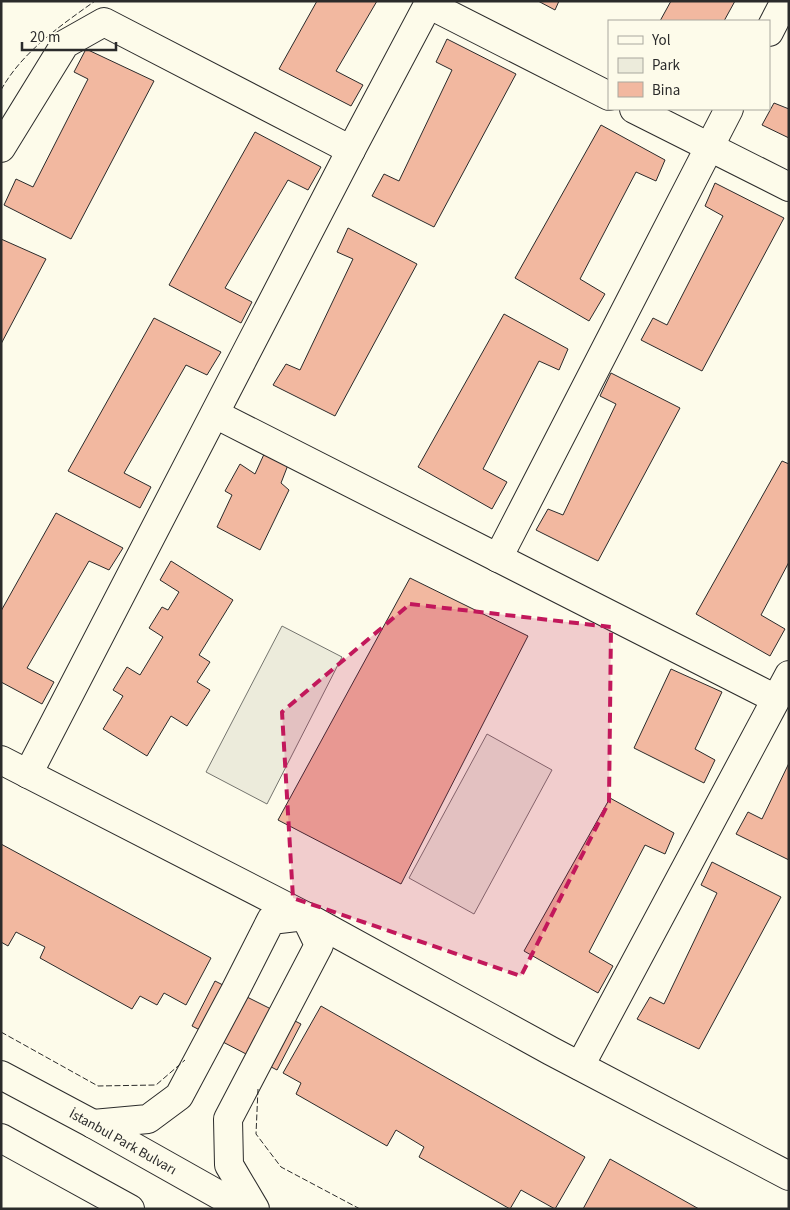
<svg xmlns="http://www.w3.org/2000/svg" width="790" height="1210" font-family="'Source Sans 3',sans-serif">
<style>
.green{fill:#ecebdb;stroke:#74746e}
.building{fill:#f2b8a0;stroke:#2b2b2b}
.lines{fill:none;stroke-linecap:round;stroke-linejoin:round}
.minor-casing{stroke:#2b2b2b;stroke-width:30}
.major-casing{stroke:#2b2b2b;stroke-width:30}
.highway-casing{stroke:#2b2b2b;stroke-width:30}
.minor{stroke:#fdfbea;stroke-width:28}
.major{stroke:#fdfbea;stroke-width:28}
.highway{stroke:#fdfbea;stroke-width:28}
.fence{stroke:#2b2b2b;stroke-width:1;stroke-dasharray:6 2.5;stroke-linecap:butt}
.marked{fill:#c2185b;fill-opacity:0.2;stroke:#c2185b;stroke-width:4;stroke-dasharray:10 6;stroke-linejoin:round}
.labels{text-anchor:middle;stroke-width:4;stroke-linejoin:round;paint-order:stroke}
.street-label{font-size:14px;fill:#2b2b2b;stroke:#fdfbea}
</style>
<rect width="100%" height="100%" fill="#fdfbea"/>
<g class="green">
<path d="M 282,626 L 342,657 L 267,804 L 206,772 Z"/>
<path d="M 487,734 L 552,770 L 474,914 L 409,878 Z"/>
</g>
<g class="building">
<path d="M 317,1 L 377,1 L 336,71 L 363,85 L 351,106 L 279,69 Z"/>
<path d="M 538,1 L 559,1 L 555,10 Z"/>
<path d="M 671,1 L 735,1 L 724,21 L 660,21 Z"/>
<path d="M 447,39 L 516,74 L 434,227 L 372,196 L 384,174 L 399,181 L 452,70 L 436,62 Z"/>
<path d="M 86,49 L 154,81 L 71,239 L 4,205 L 16,179 L 33,187 L 88,79 L 74,72 Z"/>
<path d="M 774,103 L 789,109 L 789,138 L 762,125 Z"/>
<path d="M 601,125 L 665,160 L 656,181 L 636,172 L 580,279 L 605,294 L 589,321 L 515,278 Z"/>
<path d="M 255,132 L 321,167 L 308,190 L 288,180 L 225,288 L 252,302 L 241,323 L 169,285 Z"/>
<path d="M 715,183 L 784,218 L 702,371 L 641,340 L 653,318 L 667,325 L 723,216 L 705,206 Z"/>
<path d="M 348,228 L 417,264 L 335,416 L 273,385 L 286,364 L 300,370 L 353,259 L 337,252 Z"/>
<path d="M 1,239 L 46,259 L 1,344 Z"/>
<path d="M 504,314 L 568,349 L 559,370 L 539,361 L 483,469 L 507,482 L 492,509 L 418,467 Z"/>
<path d="M 154,318 L 221,352 L 207,375 L 186,365 L 124,473 L 151,487 L 140,508 L 68,471 Z"/>
<path d="M 611,373 L 680,408 L 598,561 L 536,530 L 548,509 L 563,515 L 616,404 L 600,396 Z"/>
<path d="M 265,452 L 288,465 L 281,483 L 289,490 L 260,550 L 217,527 L 232,495 L 225,491 L 240,464 L 255,474 Z"/>
<path d="M 782,461 L 789,464 L 789,562 L 761,615 L 785,629 L 770,656 L 696,614 Z"/>
<path d="M 56,513 L 123,548 L 109,570 L 89,561 L 27,668 L 54,682 L 42,704 L 1,682 L 1,611 Z"/>
<path d="M 171,561 L 233,600 L 199,655 L 210,662 L 197,682 L 210,690 L 187,726 L 171,716 L 147,756 L 103,729 L 123,696 L 113,690 L 127,667 L 140,675 L 163,637 L 149,628 L 162,607 L 168,610 L 179,592 L 160,580 Z"/>
<path d="M 410,578 L 528,636 L 401,884 L 278,820 Z"/>
<path d="M 671,669 L 722,692 L 695,749 L 715,760 L 704,783 L 634,748 Z"/>
<path d="M 789,763 L 789,860 L 736,834 L 748,812 L 762,819 Z"/>
<path d="M 610,798 L 674,833 L 665,854 L 645,845 L 589,952 L 613,966 L 598,993 L 524,951 Z"/>
<path d="M 1,844 L 211,958 L 186,1005 L 164,993 L 157,1005 L 140,996 L 132,1009 L 40,958 L 45,947 L 16,932 L 8,946 L 1,942 Z"/>
<path d="M 712,862 L 781,897 L 699,1049 L 637,1019 L 650,997 L 664,1004 L 717,893 L 701,885 Z"/>
<path d="M 215,981 L 301,1024 L 277,1070 L 192,1026 Z"/>
<path d="M 321,1006 L 585,1157 L 555,1209 L 521,1190 L 510,1209 L 419,1157 L 424,1147 L 396,1130 L 387,1146 L 296,1094 L 301,1083 L 283,1073 Z"/>
<path d="M 610,1159 L 699,1209 L 583,1209 Z"/>
</g>
<g class="lines">
<g class="minor-casing">
<g id="minor">
<path d="M 428,4 L 609,96"/>
<path d="M 769,32 L 785,1"/>
<path d="M 634,109 L 789,187"/>
<path d="M 1,148 L 65,44 L 104,22 L 351,150 L 430,1"/>
<path d="M 215,414 L 776,699"/>
<path d="M 498,558 L 729,109"/>
<path d="M 1,760 L 305,916 L 551,1051 L 789,1176"/>
<path d="M 28,774 L 351,150"/>
<path d="M 580,1066 L 789,675"/>
<path d="M 93,1124 L 148,1119 L 179,1096 L 235,991 L 271,920 L 305,916 L 319,945 L 228,1119 L 229,1165 L 255,1209"/>
</g>
</g>
<g class="major-casing">
<path id="major" d="M 1,1138 L 130,1209"/>
</g>
<g class="highway-casing">
<g id="highway">
<path id="s1" d="M 1,1075 L 93,1124 L 244,1209"/>
</g>
</g>
<use href="#minor" class="minor"/>
<use href="#major" class="major"/>
<use href="#highway" class="highway"/>
<g class="fence">
<path d="M 1,90 C 22,52 60,26 95,1"/>
<path d="M 1,1032 L 98,1086 L 156,1085 L 185,1060"/>
<path d="M 258,1089 L 256,1134 L 281,1167 L 360,1209"/>
</g>
</g>
<path class="marked" d="M 410,604 L 611,627 L 609,802 L 521,976 L 293,898 L 282,712 Z"/>
<g class="labels">
<g class="street-label">
<text dy="5" stroke="none"><textPath href="#s1" startOffset="139">İstanbul Park Bulvarı</textPath></text>
</g>
</g>
<rect width="790" height="1210" fill="none" stroke="#2b2b2b" stroke-width="5"/>
<rect x="608" y="20" width="162" height="90" fill="#fdfbea" stroke="#a9a89e"/>
<rect x="618" y="36" width="25" height="8" fill="#fdfbea" stroke="#a9a89e"/>
<text x="652" y="45" font-size="15" fill="#2b2b2b">Yol</text>
<rect x="618" y="58" width="25" height="15" fill="#ecebdb" stroke="#a9a89e"/>
<text x="652" y="70" font-size="15" fill="#2b2b2b">Park</text>
<rect x="618" y="82" width="25" height="15" fill="#f2b8a0" stroke="#a9a89e"/>
<text x="652" y="95" font-size="15" fill="#2b2b2b">Bina</text>
<path d="M22 42v8h94v-8" fill="none" stroke="#2b2b2b" stroke-width="2.5"/>
<text x="30" y="42" font-size="15" fill="#2b2b2b" stroke="#fdfbea" stroke-width="4" paint-order="stroke">20 m</text>
</svg>
